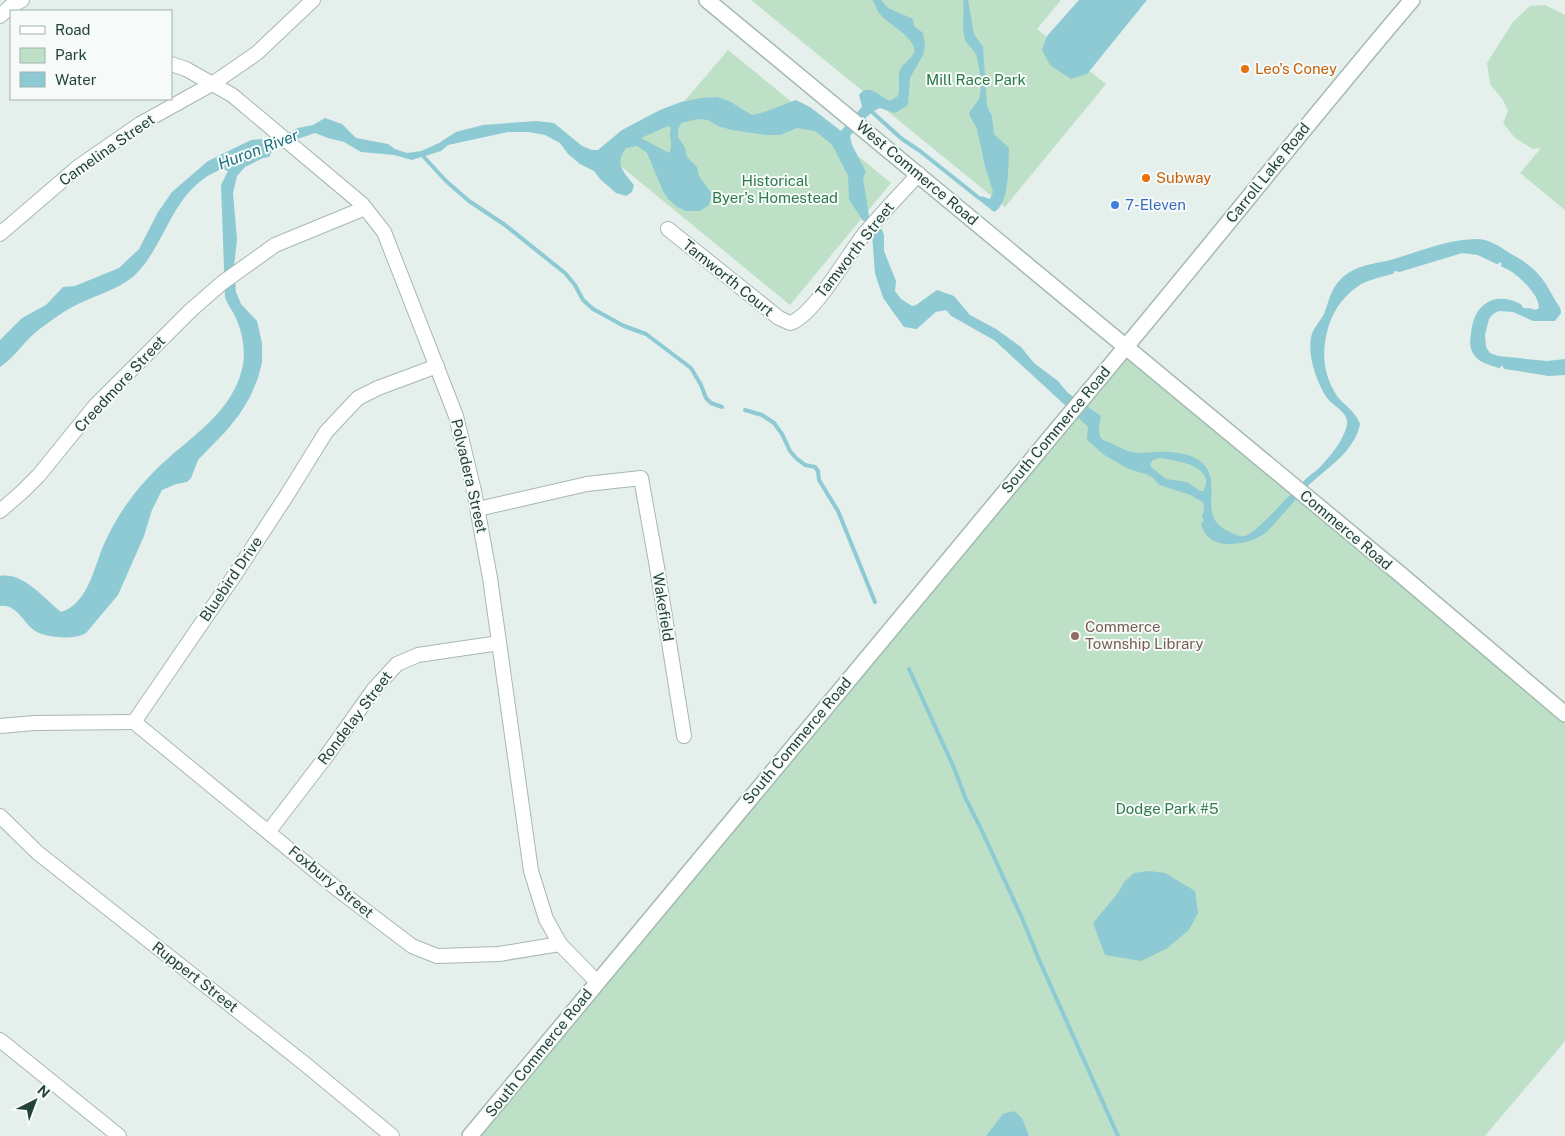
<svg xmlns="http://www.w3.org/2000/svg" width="1565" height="1136" font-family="'Public Sans',sans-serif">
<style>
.green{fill:#bee0c7}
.water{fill:#8dcad4;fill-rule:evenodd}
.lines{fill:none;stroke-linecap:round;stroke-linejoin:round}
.stream{stroke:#8dcad4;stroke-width:4}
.street-casing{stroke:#a7b8b2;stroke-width:16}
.secondary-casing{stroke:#a3bbb2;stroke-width:18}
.street{stroke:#fff;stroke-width:14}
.secondary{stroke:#fff;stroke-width:15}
.food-dot{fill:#e8710a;stroke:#f6fbf9;stroke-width:2}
.shop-dot{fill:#3f7fe0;stroke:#f6fbf9;stroke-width:2}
.education-dot{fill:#8d6e63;stroke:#f6fbf9;stroke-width:2}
.labels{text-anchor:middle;stroke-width:4;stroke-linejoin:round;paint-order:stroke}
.food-label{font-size:15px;fill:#c56008;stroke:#f6fbf9;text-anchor:start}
.park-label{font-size:15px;fill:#2c7a4a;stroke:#f6fbf9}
.street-label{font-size:15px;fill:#234239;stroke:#f6fbf9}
.shop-label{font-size:15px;fill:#366cbe;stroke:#f6fbf9;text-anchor:start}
.education-label{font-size:15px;fill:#785e54;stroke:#f6fbf9;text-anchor:start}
.water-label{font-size:16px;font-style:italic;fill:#1b7080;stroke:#f6fbf9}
</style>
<rect width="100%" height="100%" fill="#e5efeb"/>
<g class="green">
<path d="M 751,0 L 1061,0 L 1037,29 L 1106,84 L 1005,207 Z"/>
<path d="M 1545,5 L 1565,15 L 1565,210 L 1520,173 L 1541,148 L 1533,149 L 1515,138 L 1503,123 L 1508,111 L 1503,100 L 1490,84 L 1487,63 L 1513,22 L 1530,6 Z"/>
<path d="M 728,50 L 891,183 L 790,305 L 606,154 L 683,103 Z"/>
<path d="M 1126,350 L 1565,716 L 1565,1041 L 1485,1136 L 477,1136 Z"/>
</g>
<g class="water">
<path d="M 872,0 L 881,0 L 888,8 L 913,19 L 914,26 L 923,33 L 925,45 L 923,55 L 910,78 L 908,105 L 895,113 L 880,108 C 867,113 859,126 850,136 L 852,145 L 866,172 L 863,178 L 869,216 L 882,230 L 884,235 L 884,251 L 896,281 L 895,291 L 901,299 L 912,306 L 916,305 L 937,290 L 954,296 L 970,315 L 996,329 L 1021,347 L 1034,363 L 1058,381 L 1068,393 L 1101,416 L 1099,426 L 1100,437 L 1103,440 C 1113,443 1122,450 1132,452 C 1140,454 1147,452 1155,452 C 1171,451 1196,453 1206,467 C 1221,490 1197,518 1230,532 C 1234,534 1240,537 1245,536 C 1257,533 1295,488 1308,477 C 1312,473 1318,470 1322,465 C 1332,454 1344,439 1347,425 C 1349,412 1334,407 1327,398 C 1316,382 1305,349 1313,331 C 1316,325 1321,320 1324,314 C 1330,299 1330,289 1343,277 C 1358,264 1376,264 1394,259 C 1421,251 1449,239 1478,239 C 1490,239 1503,249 1513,255 C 1535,267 1543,277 1555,300 C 1558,305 1561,307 1561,313 L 1555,321 L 1533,321 L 1513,312 L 1499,311 L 1493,314 L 1489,319 L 1485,335 L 1486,347 L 1490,353 L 1498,356 L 1547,361 L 1565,359 L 1565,373 C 1548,374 1533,371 1516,368 C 1504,366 1493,366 1483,360 C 1466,350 1470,317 1485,306 C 1489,303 1497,301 1503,300 C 1514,300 1524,310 1535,312 L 1538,312 L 1542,307 C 1538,279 1488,251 1462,251 L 1364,281 L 1351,290 L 1332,312 L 1321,354 L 1325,375 L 1333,395 L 1349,409 L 1358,424 C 1353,451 1321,469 1303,488 C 1290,501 1277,516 1265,531 C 1250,542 1215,551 1205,529 C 1201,522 1206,510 1204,501 L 1191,493 L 1160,483 L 1154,476 L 1146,472 L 1129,467 L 1105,453 L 1089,439 L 1090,428 L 1088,423 L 996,339 L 952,314 L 947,308 L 935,310 L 916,327 L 905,325 L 885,297 L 877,273 L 874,234 L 851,199 L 850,175 L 835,147 L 815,131 L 797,128 L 780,135 L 765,135 L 732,130 L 718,126 L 708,120 L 698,119 L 681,123 L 678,130 L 678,137 L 685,148 L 687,157 L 697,167 L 699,176 L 712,194 L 709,205 L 700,211 L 685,211 L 676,206 L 668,199 L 663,191 L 647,153 L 637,146 L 626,148 C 614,164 623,171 634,185 L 632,192 L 626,196 L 616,193 L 600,179 L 594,171 L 580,164 L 568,154 L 560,143 L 545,135 L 528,132 L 508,132 L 448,145 L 441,151 L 412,160 L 394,155 L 361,152 L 344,142 L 328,138 L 315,133 L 274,147 L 269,157 L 263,158 L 245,167 L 237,176 L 233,193 L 237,239 L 234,267 L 236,292 L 241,304 L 257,321 L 262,343 L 262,362 L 258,378 L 250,397 L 239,415 L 226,431 L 198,460 L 191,478 L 187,482 L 176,484 L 162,490 L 152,510 L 144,536 L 118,595 L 86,633 C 75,640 49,638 37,632 C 24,625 17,603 0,606 L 0,576 C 24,572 44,599 61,612 C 88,604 94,567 104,544 C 111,529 119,514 129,501 C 139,487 152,473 165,461 C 194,435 232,411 242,369 C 246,355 243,334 237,321 C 234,312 228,306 225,297 L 221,185 L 228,171 L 222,169 C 215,172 208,175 202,180 C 171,203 163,246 137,273 C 121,289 96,295 76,305 C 64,311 52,320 41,328 C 25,339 17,356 0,367 L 0,340 L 22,318 L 46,305 L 63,287 L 75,286 L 119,268 L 139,249 L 158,212 L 172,192 L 208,161 L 251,140 L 262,139 L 270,142 L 298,128 L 313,125 L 325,118 L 342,124 L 356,138 L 388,144 L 395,149 L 407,153 L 421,151 L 439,143 L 456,132 L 483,125 L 536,121 L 554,123 L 582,146 L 592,150 L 598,150 L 622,130 L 660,110 L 681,102 L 701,98 L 717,97 L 729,101 L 752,115 C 768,112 781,105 796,100 L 810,107 L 841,131 L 861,108 L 862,106 L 859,95 C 868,82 880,97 890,101 L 898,96 C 901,87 897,78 900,70 C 903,62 912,60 914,52 C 918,39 886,23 879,13 C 876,9 876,4 872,0 ZM 668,126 L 671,128 C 668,136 674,146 669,153 L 641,138 ZM 1159,458 C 1175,460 1218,466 1203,491 L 1200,491 L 1187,482 L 1166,479 L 1151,467 L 1150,464 L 1153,460 Z"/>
<path d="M 963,0 L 968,0 L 974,34 L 983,47 L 987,106 L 992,116 L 994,134 L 1009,148 C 1008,165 1010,204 994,212 L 979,200 L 981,196 L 990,199 L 993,192 L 985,166 L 977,129 L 969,114 C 971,108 977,104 979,98 C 983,90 979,63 976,55 C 974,48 966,45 965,39 C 961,27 965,13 963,0 Z"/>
<path d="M 1079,0 L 1147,0 L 1087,74 L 1071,79 L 1050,65 L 1042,50 L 1047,36 Z"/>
<path d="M 1149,871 L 1165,873 L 1195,891 L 1198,913 L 1189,930 L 1166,949 L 1141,961 L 1105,955 L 1093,923 L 1118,893 L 1124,882 L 1134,873 Z"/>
<path d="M 1014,1111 L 1022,1118 L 1029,1136 L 986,1136 L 1003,1114 Z"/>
</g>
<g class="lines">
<g class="stream">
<path d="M 872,112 L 902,139 L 920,151 L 979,198"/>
<path d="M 834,144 L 850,175 L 851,199 L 864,219"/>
<path d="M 423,156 L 446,181 L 469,201 L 505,225 L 565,273 L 575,285 L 583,300 L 593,309 L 624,326 L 646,334 L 691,368 L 701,385 L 706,398 L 711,403 L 722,407"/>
<path d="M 872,231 L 874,234 L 877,273 L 885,297 L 905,325 L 916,327 L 935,310 L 947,308 L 952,314 L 996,339 L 1070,407"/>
<path d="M 1503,265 C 1516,269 1545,296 1540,310 L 1535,312 L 1528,310"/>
<path d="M 1399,270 L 1462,251 L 1478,253 L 1497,262"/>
<path d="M 1499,366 C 1490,363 1480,361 1475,353 C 1471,347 1472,340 1473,333 C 1476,306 1494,293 1520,306"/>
<path d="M 1505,367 L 1549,374 L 1565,373"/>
<path d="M 745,410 L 762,415 L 774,423 L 782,434 L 790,451 L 796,458 L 805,465 L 815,467 L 818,471 L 819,480 L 838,511 L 875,602"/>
<path d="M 1075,412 L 1090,426 L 1089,439 L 1105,453 L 1129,467 L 1146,472 L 1154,476 L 1160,483 L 1191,493 L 1205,501 L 1206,511 L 1204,517"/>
<path d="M 1305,486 C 1323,468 1353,451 1358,424 C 1352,409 1340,406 1334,395 C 1312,360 1322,309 1356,285 C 1366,278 1380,275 1392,272"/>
<path d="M 1203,524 C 1210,551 1249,543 1265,531 L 1299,493"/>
<path d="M 909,669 L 954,768 L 965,797 L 981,829 L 1022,918 L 1040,962 L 1118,1136"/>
</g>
<g class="street-casing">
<g id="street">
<path d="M 0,16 L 11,6 L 22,0"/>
<path d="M 171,64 L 186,69 L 232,95 L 362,204 L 384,232 L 456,416 L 474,491 L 490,578 L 531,871 L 546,919 L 560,944 L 597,982"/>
<path d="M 668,229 L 779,318 L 790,323 C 814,316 849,252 866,232 C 883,212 901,193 919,174"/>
<path d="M 0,234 L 78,167 L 140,124 L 212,84 L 257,53 L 313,0"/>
<path d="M 478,509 L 587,484 L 641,478 L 657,567 L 684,736"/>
<path d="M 0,511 L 22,492 L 39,475 L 95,406 L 191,310 L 222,283 L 275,245 L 365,208"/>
<path d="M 134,722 L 341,892 L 412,946 L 437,956 L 499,954 L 560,944"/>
<path d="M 134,722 L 234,576 L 287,495 L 326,432 L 358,398 L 378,388 L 437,366"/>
<path d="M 0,726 L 34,723 L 134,722"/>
<path d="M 0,816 L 38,853 L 305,1064 L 392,1136"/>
<path d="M 269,831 L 325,758 L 374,689 L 397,664 L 418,655 L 499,643"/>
<path d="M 0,1040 L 119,1136"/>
</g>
</g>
<g class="secondary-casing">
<g id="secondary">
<path d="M 707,0 L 1400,574 L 1565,714"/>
<path d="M 470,1136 C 687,872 906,611 1124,349 C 1221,233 1314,115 1412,0"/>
</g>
</g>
<use href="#street" class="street"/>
<use href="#secondary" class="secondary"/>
</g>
<g class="food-dot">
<circle cx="1245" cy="69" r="5"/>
<circle cx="1146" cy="178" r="5"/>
</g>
<circle class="shop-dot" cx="1115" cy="205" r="5"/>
<circle class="education-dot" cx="1075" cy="636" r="5"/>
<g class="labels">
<g class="food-label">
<text x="1255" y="74">Leo's Coney</text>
<text x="1156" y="183">Subway</text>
</g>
<g class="park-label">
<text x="976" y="85">Mill Race Park</text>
<text x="775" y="186">Historical<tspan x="775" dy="17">Byer's Homestead</tspan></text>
<text x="1167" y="814">Dodge Park #5</text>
</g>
<g class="street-label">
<text transform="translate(107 150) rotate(-35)" y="5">Camelina Street</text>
<text transform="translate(917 173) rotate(40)" y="5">West Commerce Road</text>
<text transform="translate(1268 173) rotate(-51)" y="5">Carroll Lake Road</text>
<text transform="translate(855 250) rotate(-52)" y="5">Tamworth Street</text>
<text transform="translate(728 278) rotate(39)" y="5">Tamworth Court</text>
<text transform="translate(120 384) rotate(-47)" y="5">Creedmore Street</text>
<text transform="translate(1056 430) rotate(-50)" y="5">South Commerce Road</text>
<text transform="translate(469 476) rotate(77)" y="5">Polvadera Street</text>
<text transform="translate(1346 530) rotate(40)" y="5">Commerce Road</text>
<text transform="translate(231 579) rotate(-56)" y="5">Bluebird Drive</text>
<text transform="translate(663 607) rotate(81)" y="5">Wakefield</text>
<text transform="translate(355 718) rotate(-53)" y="5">Rondelay Street</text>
<text transform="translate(797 741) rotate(-50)" y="5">South Commerce Road</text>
<text transform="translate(331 882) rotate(39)" y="5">Foxbury Street</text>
<text transform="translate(195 977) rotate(38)" y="5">Ruppert Street</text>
<text transform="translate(539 1053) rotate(-51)" y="5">South Commerce Road</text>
</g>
<g class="shop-label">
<text x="1125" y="210">7-Eleven</text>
</g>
<g class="education-label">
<text x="1085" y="632">Commerce<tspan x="1085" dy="17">Township Library</tspan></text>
</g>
<g class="water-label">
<text transform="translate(258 149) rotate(-21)" y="6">Huron River</text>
</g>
</g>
<rect x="10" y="10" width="162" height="90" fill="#f6fbf9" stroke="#a2b1ac"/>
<rect x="20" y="26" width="25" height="8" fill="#ffffff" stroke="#a2b1ac"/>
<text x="55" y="35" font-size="15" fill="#234239">Road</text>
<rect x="20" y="48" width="25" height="15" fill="#bee0c7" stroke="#a2b1ac"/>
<text x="55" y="60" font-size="15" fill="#234239">Park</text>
<rect x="20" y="72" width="25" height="15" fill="#8dcad4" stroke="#a2b1ac"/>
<text x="55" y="85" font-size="15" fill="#234239">Water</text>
<g transform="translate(35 1101) rotate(42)" stroke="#f6fbf9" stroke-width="4" paint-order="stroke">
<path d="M0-4L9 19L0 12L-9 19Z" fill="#234239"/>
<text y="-8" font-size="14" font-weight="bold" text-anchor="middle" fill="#234239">N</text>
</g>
</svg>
